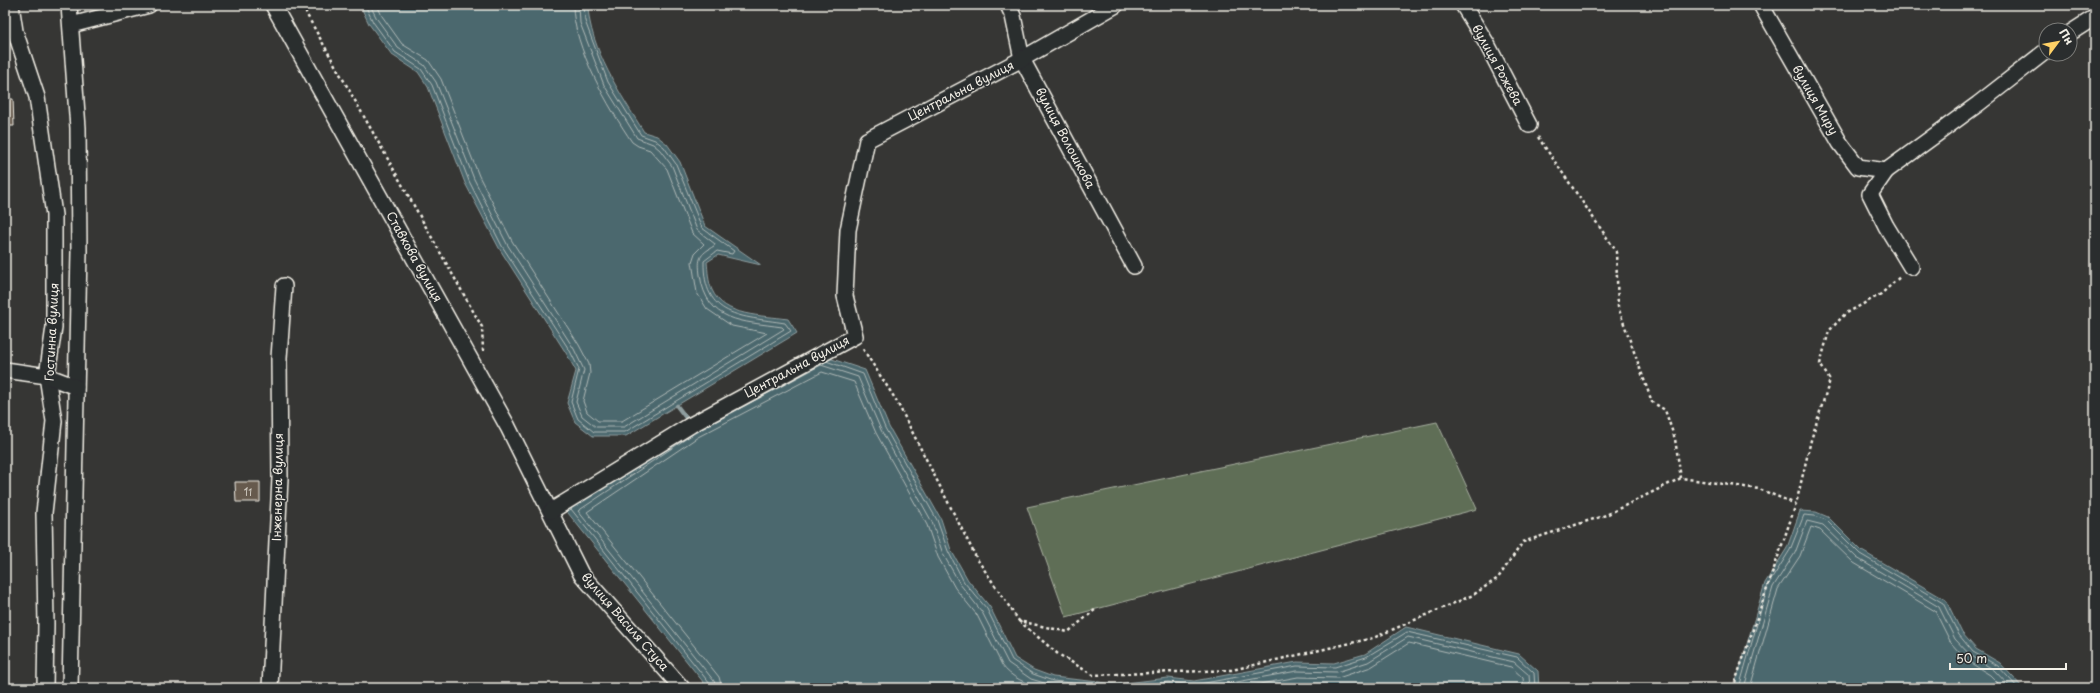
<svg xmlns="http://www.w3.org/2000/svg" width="2100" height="693" font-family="'Playpen Sans',sans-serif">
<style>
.green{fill:#5e6e57;stroke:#a9b0a0}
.water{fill:#4b676e;stroke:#8f9e9f}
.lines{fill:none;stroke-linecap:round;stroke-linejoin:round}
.shore{stroke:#b0bab7;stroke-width:1}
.stream{stroke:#8f9e9f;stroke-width:4.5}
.building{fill:#665a4d;stroke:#f4f1e8}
.minor-casing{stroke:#f4f1e8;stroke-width:18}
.path{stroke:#f4f1e8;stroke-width:2.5;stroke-dasharray:3 3;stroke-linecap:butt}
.minor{stroke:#2a2d2e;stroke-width:15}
.labels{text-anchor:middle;stroke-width:3;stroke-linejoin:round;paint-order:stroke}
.number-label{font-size:10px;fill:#d0cbc1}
.street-label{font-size:12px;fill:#f4f1e8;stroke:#2a2d2e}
</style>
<rect width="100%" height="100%" fill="#363634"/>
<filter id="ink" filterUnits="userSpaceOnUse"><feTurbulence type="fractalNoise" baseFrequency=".025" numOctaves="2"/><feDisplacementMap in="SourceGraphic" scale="8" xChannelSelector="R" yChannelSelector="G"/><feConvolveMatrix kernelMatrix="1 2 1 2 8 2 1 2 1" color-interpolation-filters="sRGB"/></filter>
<g filter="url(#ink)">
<path class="green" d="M 1437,422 L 1477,509 L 1066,617 L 1027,507 Z"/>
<g class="water">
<path d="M 360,5 L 588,5 C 589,47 622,97 644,132 L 657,136 L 667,144 L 680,162 L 705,226 L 761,265 L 718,255 L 707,262 C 708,270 708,282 712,290 C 724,317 762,315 788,319 L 797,333 L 626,436 L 593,436 L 575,422 L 567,403 L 576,371 L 566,353 L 499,248 L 465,183 L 428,87 L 418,72 L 392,55 L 369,24 Z"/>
<path d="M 820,355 L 865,370 L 889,427 L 941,519 L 951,550 L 968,580 L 990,607 L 1015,658 L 1034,670 L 1053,677 L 1117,684 L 1168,678 L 1194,681 L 1297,662 L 1334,663 L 1365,654 L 1406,627 L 1519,654 L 1538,671 L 1539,688 L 708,688 L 564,508 Z"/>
<path d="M 1800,511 L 1816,512 L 1828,517 L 1862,551 L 1946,600 L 1962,633 L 1976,649 L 2000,663 L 2023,688 L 1734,688 L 1765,583 L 1787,548 Z"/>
</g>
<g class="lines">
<g class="shore">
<path d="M 365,5 L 373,22 L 395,52 L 421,69 L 432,85 L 469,181 L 502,246 L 570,351 L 579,369 L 571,402 L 578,419 L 594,432 L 625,432 L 791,331 L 785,323 C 741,316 703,318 704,261 L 717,251 L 732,254 L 734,251 L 702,228 L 676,164 L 664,147 L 655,140 L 641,135 L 608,82 L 585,21 L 584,5"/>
<path d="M 370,5 L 377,19 L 398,48 L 424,65 L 436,82 L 474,179 L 507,244 L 574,349 L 584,370 L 576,402 L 582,416 L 596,427 L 624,427 L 784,329 L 782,327 C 742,321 707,323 700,275 C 698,258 699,255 714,246 L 715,244 L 697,230 L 672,166 L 660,150 L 653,144 L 637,138 L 604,85 L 580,23 L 579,5"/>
<path d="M 377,5 L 382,16 L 402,44 L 428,60 L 441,79 L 479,176 L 512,241 L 579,345 L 589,364 L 590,373 L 583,401 L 587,412 L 598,421 L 622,421 L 767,333 L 732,326 L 707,309 L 697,293 L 692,262 L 695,253 L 704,244 L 692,233 L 667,169 L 650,150 L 638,146 L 632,142 C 609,108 573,47 573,5"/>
<path d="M 826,361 L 863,374 L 885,428 L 937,520 L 948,551 L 964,582 L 987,609 L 1012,660 L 1033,674 L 1053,681 L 1117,688 L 1168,682 L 1194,685 L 1297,666 L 1335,667 L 1366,657 L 1407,632 L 1517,657 L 1534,673 L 1535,688"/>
<path d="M 705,427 L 821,365 L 858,377 L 881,430 L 932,522 L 943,554 L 960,584 L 982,612 L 1008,663 L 1031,679 L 1051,685 L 1073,688"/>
<path d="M 693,434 L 578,511 L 714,681 L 716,688"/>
<path d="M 571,509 L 710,684 L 711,688"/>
<path d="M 722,688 L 719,677 L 587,512 L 698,437 L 822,372 L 854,382 L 876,433 L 927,525 L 938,557 L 955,588 L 977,615 L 1002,665 C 1010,677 1027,684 1040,688"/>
<path d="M 1204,688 L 1297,671 L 1337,672 L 1368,662 L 1408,637 L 1514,662 L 1529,675 L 1530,688"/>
<path d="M 1238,688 L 1298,677 L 1338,678 L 1371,667 L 1409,643 L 1511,667 L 1523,678 L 1524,688"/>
<path d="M 1739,688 L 1768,585 L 1790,550 L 1804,515 L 1815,516 L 1826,520 L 1860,554 L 1943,603 L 1959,635 L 1973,652 L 1998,666 L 2018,688"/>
<path d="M 1744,688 L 1773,587 L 1795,553 L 1807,521 L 1823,525 L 1857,558 L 1939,607 L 1955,639 L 1970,655 L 1994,670 L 2011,688"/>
<path d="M 1750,688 L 1778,589 L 1800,556 L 1811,527 L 1820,530 L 1854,563 L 1935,611 L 1951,643 L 1966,660 L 1990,675 L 2003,688"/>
</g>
<path class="stream" d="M 677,406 L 690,423"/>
</g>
<g class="building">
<path d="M 5,99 L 13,99 L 14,126 L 5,126 Z"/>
<path d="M 235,482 L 260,482 L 260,502 L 236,502 Z"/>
</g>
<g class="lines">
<g class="minor-casing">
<g id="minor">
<path d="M 11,5 L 15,31 L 37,97 L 54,215 L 54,327 L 47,376 L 54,421 L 44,513 L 46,624 L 45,688"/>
<path d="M 69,5 L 78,128 L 79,252 L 70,688"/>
<path d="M 273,5 L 508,427 L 581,574 L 682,688"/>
<path d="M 1008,5 L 1013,16 L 1022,59 L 1134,266"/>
<path d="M 1463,5 L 1487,44 L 1529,125"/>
<path d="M 1761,5 L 1840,143 L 1858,167 L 1886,171 L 1978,104 L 2046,51"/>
<path d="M 71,25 L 149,5"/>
<path d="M 2070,33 L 2095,17"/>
<path d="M 1886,171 L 1870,194 L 1886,226 L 1911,267"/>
<path d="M 5,370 L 47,376 L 76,387"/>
<path d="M 551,511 L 691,425 L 855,336 L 845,296 L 848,230 L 867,140 L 1022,59 L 1116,5"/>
<path d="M 270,688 L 280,478 L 279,358 L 284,286"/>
</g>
</g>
<g class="path">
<path d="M 303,5 L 307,15 L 482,327 L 483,351"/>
<path d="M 1538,137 L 1616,251 L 1618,307 L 1652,402 L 1665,410 L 1675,439 L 1681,478"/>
<path d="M 863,349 L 896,400 L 977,559 L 1019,621 L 1068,632 L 1096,609"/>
<path d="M 1019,621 L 1058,654 L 1093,675 L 1232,670 L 1373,638 L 1473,595 L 1498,578 L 1523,542 L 1606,515 L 1681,478 L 1759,489 L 1796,504"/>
<path d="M 1733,688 L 1796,504 L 1811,440 L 1830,380 L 1820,364 L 1829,331 L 1845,314 L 1881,294 L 1901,276"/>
</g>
<use href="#minor" class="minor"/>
</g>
</g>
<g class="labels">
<g class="number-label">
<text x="248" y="496">11</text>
</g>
<g class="street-label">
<text transform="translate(1497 65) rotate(61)" y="4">вулиця Рожева</text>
<text transform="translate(961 91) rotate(-27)" y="4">Центральна вулиця</text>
<text transform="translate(1815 100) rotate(60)" y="4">вулиця Миру</text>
<text transform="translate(1065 138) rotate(62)" y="4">вулиця Волошкова</text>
<text transform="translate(414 257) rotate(61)" y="4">Ставкова вулиця</text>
<text transform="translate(52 332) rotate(-87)" y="4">Гостинна вулиця</text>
<text transform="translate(797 367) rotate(-28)" y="4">Центральна вулиця</text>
<text transform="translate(278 487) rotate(-89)" y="4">Інженерна вулиця</text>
<text transform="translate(625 622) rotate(49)" y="4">вулиця Василя Стуса</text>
</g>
</g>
<rect width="2100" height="693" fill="none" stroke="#2a2d2e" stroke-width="20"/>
<rect x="10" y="10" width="2080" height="673" fill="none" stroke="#f4f1e8" stroke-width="1.5" filter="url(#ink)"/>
<g transform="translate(2058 42) rotate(58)"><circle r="19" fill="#2a2d2e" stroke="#7b7b78"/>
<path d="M0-3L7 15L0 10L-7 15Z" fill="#ffd166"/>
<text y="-6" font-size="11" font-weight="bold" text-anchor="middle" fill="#f4f1e8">Пн</text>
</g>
<path d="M1950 663v6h116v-6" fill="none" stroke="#f4f1e8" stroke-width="2"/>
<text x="1956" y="663" font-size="12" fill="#f4f1e8" stroke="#2a2d2e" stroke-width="3" paint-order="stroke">50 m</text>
</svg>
